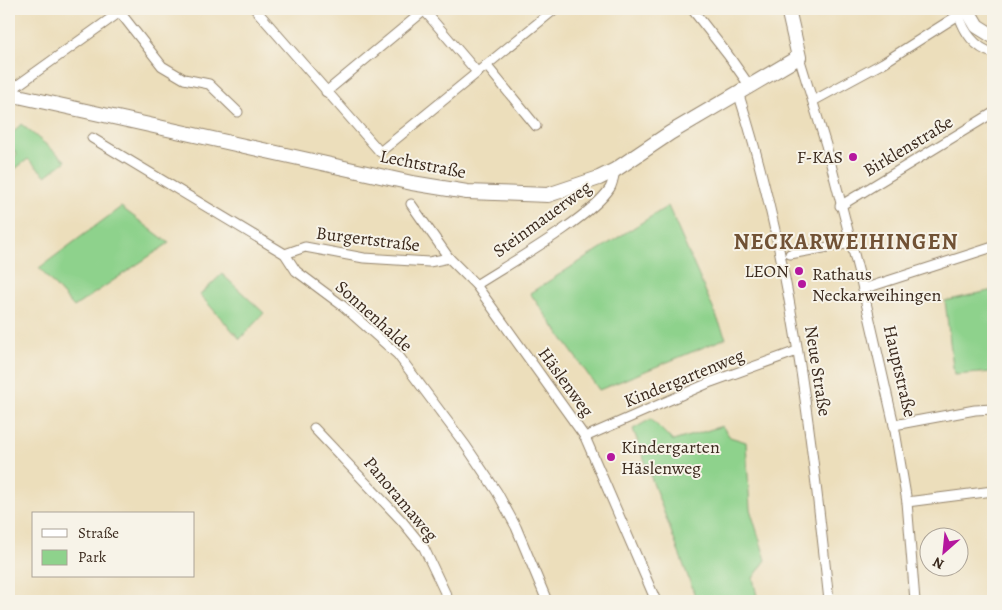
<svg xmlns="http://www.w3.org/2000/svg" width="1002" height="610" font-family="Alegreya,serif">
<style>
.green{fill:#8ed28c;stroke:#647e55}
.lines{fill:none;stroke-linecap:round;stroke-linejoin:round}
.street-casing{stroke:#94846c;stroke-width:11}
.secondary-casing{stroke:#94846c;stroke-width:16}
.street{stroke:#fff;stroke-width:9}
.secondary{stroke:#fff;stroke-width:14}
.poi-dot{fill:#b5179e;stroke:#f7f3e8;stroke-width:2}
.labels{text-anchor:middle;stroke-width:4;stroke-linejoin:round;paint-order:stroke}
.street-label{font-size:18px;fill:#3b2a1e;stroke:#f7f3e8}
.poi-label{font-size:18px;fill:#3b2a1e;stroke:#f7f3e8;text-anchor:end}
.district-label{font-size:22px;font-weight:bold;letter-spacing:1px;fill:#715235;stroke:#f7f3e8}
</style>
<rect width="100%" height="100%" fill="#f7f3e8"/>
<filter id="ink" filterUnits="userSpaceOnUse"><feTurbulence type="fractalNoise" baseFrequency=".02" numOctaves="2"/><feDisplacementMap in="SourceGraphic" scale="10" xChannelSelector="R" yChannelSelector="G"/><feConvolveMatrix kernelMatrix="1 2 1 2 8 2 1 2 1" color-interpolation-filters="sRGB"/></filter>
<filter id="wash" filterUnits="userSpaceOnUse"><feTurbulence type="fractalNoise" baseFrequency=".0096" numOctaves="4" result="noise"/><feDisplacementMap in="SourceGraphic" scale="20" xChannelSelector="R" yChannelSelector="G"/><feGaussianBlur stdDeviation="1.12" result="paint"/><feColorMatrix in="noise" values="0 0 0 0 0 0 0 0 0 0 0 0 0 0 0 0 0 1.4 0 .05"/><feComposite in="paint" operator="in"/></filter>
<g filter="url(#wash)">
<rect width="100%" height="100%" fill="#ecdebb"/>
<g class="green">
<path d="M 21,124 L 66,161 L 46,176 L 28,159 L 15,169 L 9,162 L 17,154 L 9,145 L 9,137 Z"/>
<path d="M 668,206 L 726,338 L 599,390 L 530,293 Z"/>
<path d="M 121,207 L 169,243 L 74,307 L 39,268 Z"/>
<path d="M 222,274 L 264,313 L 240,339 L 200,295 Z"/>
<path d="M 993,290 L 993,372 L 954,375 L 945,301 Z"/>
<path d="M 651,419 L 673,441 L 722,426 L 730,437 L 746,442 L 750,509 L 766,560 L 753,578 L 758,601 L 697,601 L 633,429 Z"/>
</g>
</g>
<g filter="url(#ink)">
<g class="lines">
<g class="street-casing">
<g id="street">
<path d="M 255,9 L 380,152 L 555,9"/>
<path d="M 423,9 L 477,72"/>
<path d="M 692,9 L 728,55 L 749,85"/>
<path d="M 119,11 L 162,66 L 184,79 L 209,84 L 238,112"/>
<path d="M 959,15 C 964,32 975,48 993,53"/>
<path d="M 799,57 L 826,145 L 862,285 L 894,425 L 907,502 L 915,601"/>
<path d="M 486,65 L 536,126"/>
<path d="M 326,92 L 426,9"/>
<path d="M 738,92 C 791,257 811,429 829,601"/>
<path d="M 11,94 L 18,85 L 124,9"/>
<path d="M 813,101 L 883,63 L 968,9"/>
<path d="M 92,138 L 285,254 L 296,271 L 343,306 L 398,355 L 466,446 L 497,492 L 516,527 L 547,601"/>
<path d="M 411,204 L 449,258 L 476,285 L 585,437 L 656,601"/>
<path d="M 840,206 L 993,113"/>
<path d="M 285,254 L 305,247 L 364,258 L 429,262 L 449,258"/>
<path d="M 790,254 L 851,243"/>
<path d="M 476,285 C 507,265 592,217 610,188 C 613,183 614,175 615,170"/>
<path d="M 863,289 L 993,247"/>
<path d="M 894,425 L 975,410 L 993,409"/>
<path d="M 314,428 L 402,521 L 424,548 L 449,601"/>
<path d="M 585,437 L 711,382 L 797,351"/>
<path d="M 907,502 L 993,491"/>
</g>
</g>
<g class="secondary-casing">
<g id="secondary">
<path d="M 967,9 L 977,26 L 993,36"/>
<path d="M 9,94 L 412,183 L 467,192 L 548,195 L 599,178 L 615,170 L 670,133 L 799,57 L 788,9"/>
</g>
</g>
<use href="#street" class="street"/>
<use href="#secondary" class="secondary"/>
</g>
</g>
<g class="poi-dot">
<circle cx="853" cy="157" r="5"/>
<circle cx="799" cy="271" r="5"/>
<circle cx="802" cy="284" r="5"/>
<circle cx="611" cy="457" r="5"/>
</g>
<g class="labels">
<g class="street-label">
<text transform="translate(908 146) rotate(-31)" y="6">Birklenstraße</text>
<text transform="translate(423 164) rotate(11)" y="6">Lechtstraße</text>
<text transform="translate(542 219) rotate(-36)" y="6">Steinmauerweg</text>
<text transform="translate(368 239) rotate(7)" y="6">Burgertstraße</text>
<text transform="translate(374 316) rotate(42)" y="6">Sonnenhalde</text>
<text transform="translate(818 371) rotate(81)" y="6">Neue Straße</text>
<text transform="translate(900 371) rotate(77)" y="6">Hauptstraße</text>
<text transform="translate(684 378) rotate(-22)" y="6">Kindergartenweg</text>
<text transform="translate(566 382) rotate(54)" y="6">Häslenweg</text>
<text transform="translate(401 499) rotate(50)" y="6">Panoramaweg</text>
</g>
<g class="poi-label">
<text x="843" y="163">F-KAS</text>
<text x="789" y="277">LEON</text>
<text x="812" y="280" text-anchor="start">Rathaus<tspan x="812" dy="21">Neckarweihingen</tspan></text>
<text x="621" y="453" text-anchor="start">Kindergarten<tspan x="621" dy="21">Häslenweg</tspan></text>
</g>
<g class="district-label">
<text x="846" y="249">NECKARWEIHINGEN</text>
</g>
</g>
<rect width="1002" height="610" fill="none" stroke="#f7f3e8" stroke-width="30"/>
<rect x="32" y="512" width="162" height="65" fill="#f7f3e8" stroke="#aca397"/>
<rect x="42" y="529" width="25" height="8" fill="#ffffff" stroke="#aca397"/>
<text x="78" y="538" font-size="15" fill="#3b2a1e">Straße</text>
<rect x="42" y="550" width="25" height="15" fill="#8ed28c" stroke="#aca397"/>
<text x="78" y="562" font-size="15" fill="#3b2a1e">Park</text>
<g transform="translate(944 552) rotate(207)"><circle r="24" fill="#f7f3e8" stroke="#aca397"/>
<path d="M0-4L9 19L0 12L-9 19Z" fill="#b5179e"/>
<text y="-8" font-size="14" font-weight="bold" text-anchor="middle" fill="#3b2a1e">N</text>
</g>
</svg>
